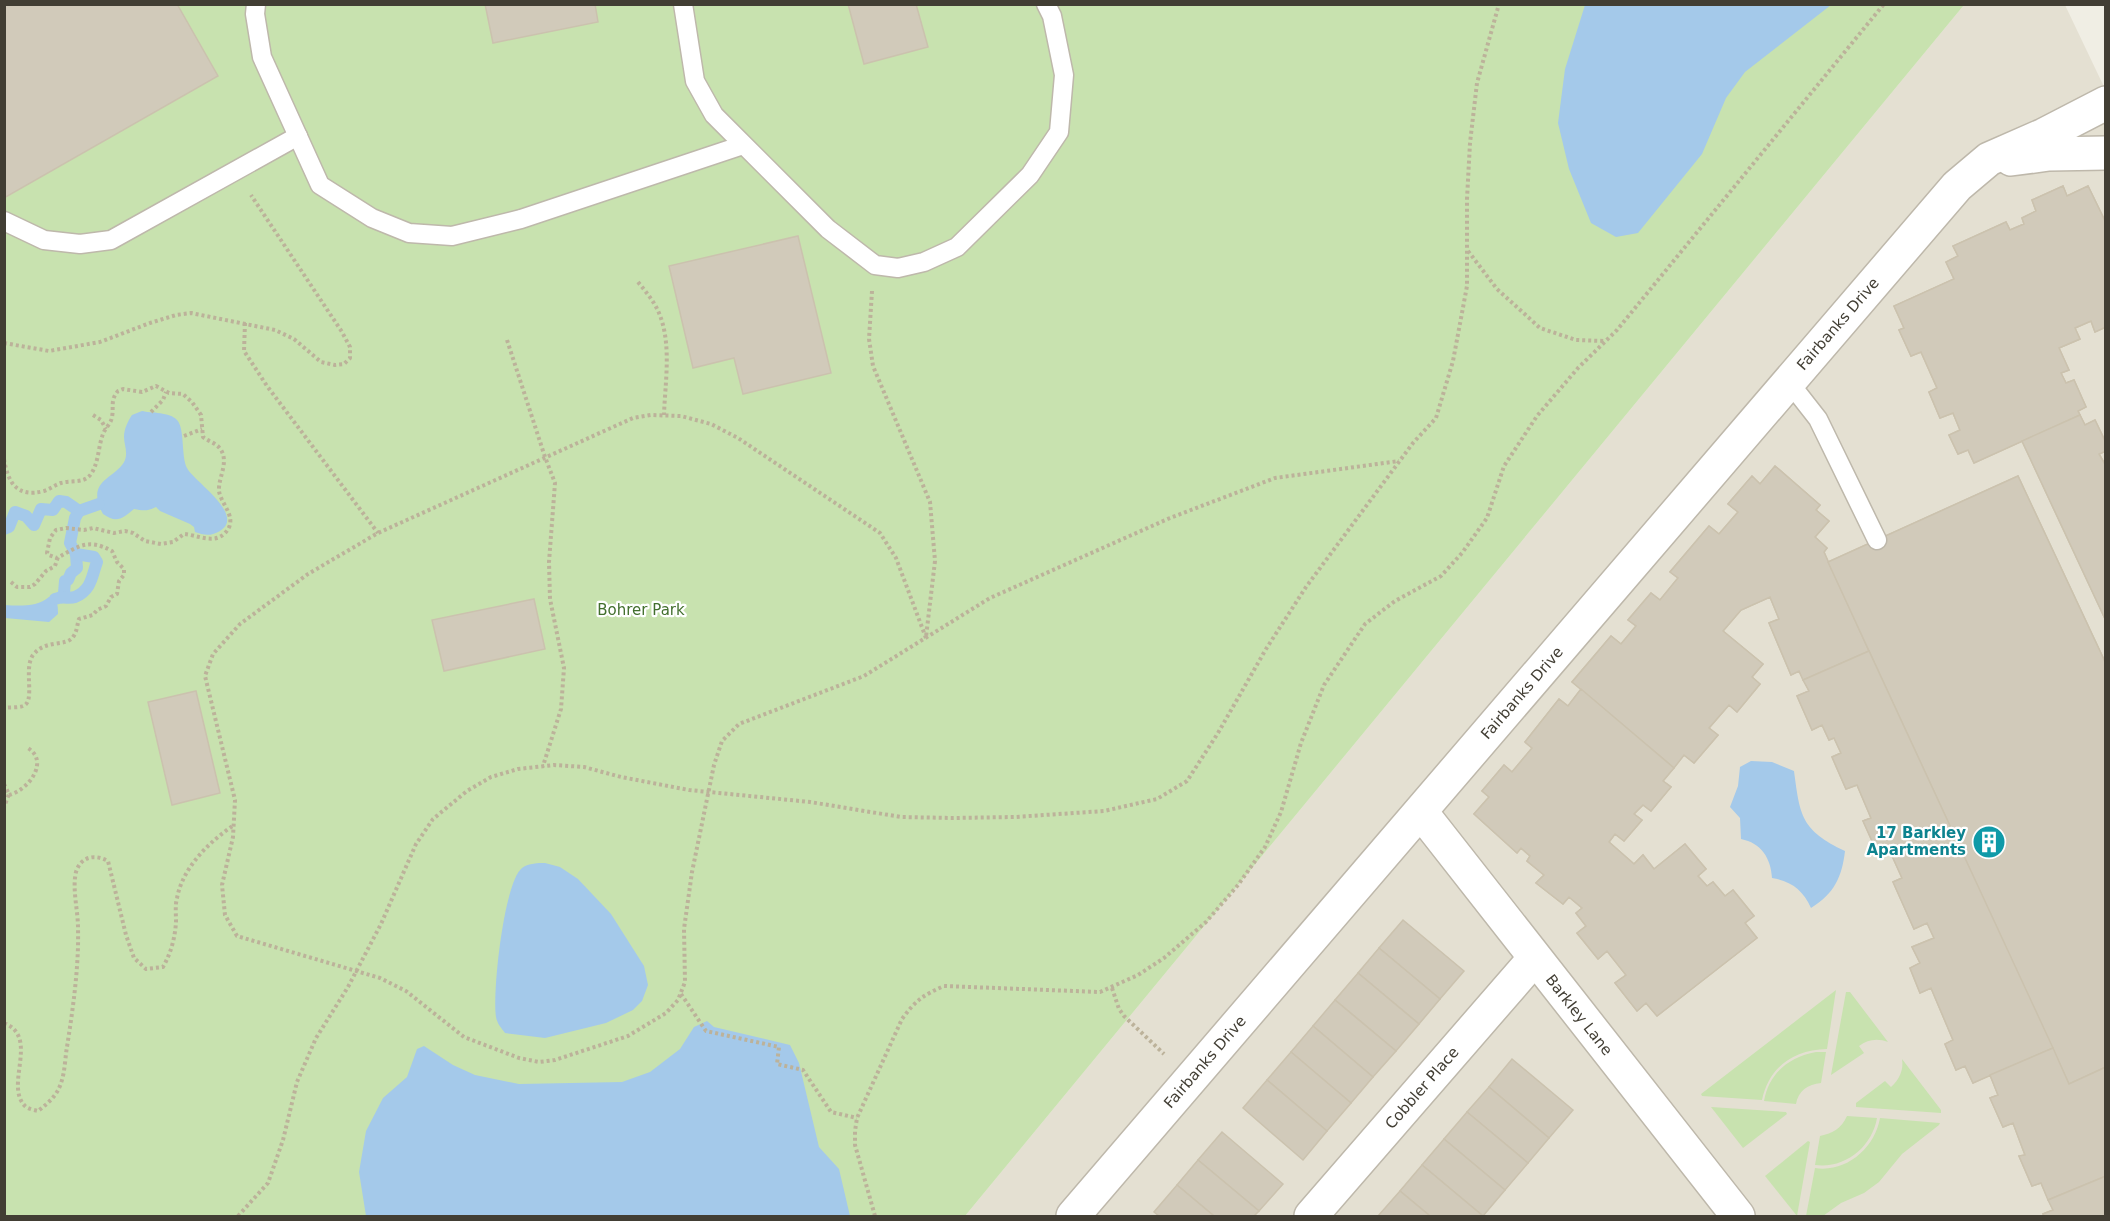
<svg xmlns="http://www.w3.org/2000/svg" width="2110" height="1221" font-family="'DejaVu Sans',sans-serif">
<style>
.residential{fill:#e4e0d2}
.green{fill:#c8e2af}
.water{fill:#a4c9ea}
.lines{fill:none;stroke-linecap:round;stroke-linejoin:round}
.stream{stroke:#a4c9ea;stroke-width:12}
.building{fill:#d1caba;stroke:#cbc2ae;stroke-width:1.5}
.service-casing{stroke:#beb8ab;stroke-width:21}
.minor-casing{stroke:#beb8ab;stroke-width:36}
.path{stroke:#bcb29a;stroke-width:4;stroke-dasharray:3 3;stroke-linecap:butt}
.service{stroke:#fff;stroke-width:18}
.minor{stroke:#fff;stroke-width:33}
.labels{text-anchor:middle;stroke-width:4.5;stroke-linejoin:round;paint-order:stroke}
.street-label{font-size:15px;fill:#423e34;stroke:#fff}
.park-label{font-size:15px;fill:#426f2d;stroke:#fff}
.culture-label{font-size:15px;font-weight:bold;fill:#0d838f;stroke:#fff;text-anchor:end}
</style>
<rect width="100%" height="100%" fill="#f0eee4"/>
<path class="residential" d="M 1964,5 L 2065,5 L 2106,91 L 2105,1216 L 965,1216 Z"/>
<g class="green">
<path d="M 5,5 L 1964,5 L 965,1216 L 5,1216 Z"/>
<path d="M 1836,990 L 1827,1049 C 1793,1050 1769,1067 1762,1100 L 1702,1096 L 1701,1094 Z"/>
<path d="M 1846,992 L 1850,992 L 1888,1042 C 1878,1038 1868,1039 1859,1046 L 1864,1053 L 1831,1075 Z"/>
<path d="M 1816,1052 L 1826,1052 L 1821,1083 C 1808,1084 1798,1091 1796,1104 L 1764,1101 C 1769,1073 1789,1057 1816,1052 Z"/>
<path d="M 1902,1059 L 1941,1110 L 1941,1113 L 1856,1107 L 1856,1103 L 1885,1081 L 1891,1087 C 1899,1080 1904,1070 1902,1059 Z"/>
<path d="M 1711,1107 L 1786,1112 L 1787,1114 L 1743,1148 Z"/>
<path d="M 1847,1116 L 1877,1118 C 1872,1147 1845,1169 1815,1165 L 1820,1136 C 1833,1133 1841,1129 1847,1116 Z"/>
<path d="M 1880,1118 L 1940,1123 L 1939,1125 L 1902,1154 L 1879,1182 L 1864,1193 L 1841,1203 L 1823,1216 L 1806,1216 L 1815,1168 C 1846,1173 1875,1148 1880,1118 Z"/>
<path d="M 1808,1141 L 1810,1142 L 1797,1216 L 1765,1176 Z"/>
</g>
<g class="water">
<path d="M 1585,5 L 1585,4 L 1831,5 L 1745,72 L 1726,98 L 1702,154 L 1638,233 L 1616,237 L 1591,223 L 1569,169 L 1558,123 L 1565,69 Z"/>
<path d="M 142,411 C 151,413 170,412 177,420 C 185,428 181,457 187,468 C 194,482 254,520 213,534 C 207,536 201,534 195,532 L 194,527 L 190,524 L 160,511 L 156,507 C 148,511 144,511 134,509 C 123,518 117,524 103,514 C 84,479 117,479 125,460 C 128,452 124,444 124,437 C 124,429 128,421 132,415 Z"/>
<path d="M 49,597 L 52,597 C 58,601 58,607 58,614 L 49,622 L 5,618 L 5,605 C 19,606 38,607 49,597 Z"/>
<path d="M 1751,761 L 1772,762 L 1794,771 C 1800,816 1801,830 1845,851 C 1842,877 1834,894 1811,908 C 1803,890 1791,881 1772,878 C 1771,858 1761,843 1741,839 L 1740,818 L 1730,807 L 1738,786 L 1740,767 Z"/>
<path d="M 545,863 L 560,867 L 578,879 L 611,914 L 644,966 L 648,985 L 642,1001 L 633,1010 L 606,1023 L 545,1038 L 505,1033 C 501,1028 497,1023 496,1017 C 492,993 504,882 522,868 C 529,863 538,863 545,863 Z"/>
<path d="M 707,1021 L 714,1027 L 790,1045 L 799,1063 L 819,1147 L 839,1169 L 850,1216 L 366,1216 L 359,1172 L 366,1131 L 383,1098 L 407,1077 L 417,1049 L 424,1046 L 453,1065 L 475,1075 L 519,1084 L 622,1082 L 650,1072 L 680,1049 L 694,1027 Z"/>
</g>
<g class="lines">
<g class="stream">
<path d="M 4,529 L 9,527 L 15,512 L 26,516 L 34,525 L 41,509 L 53,510 L 59,501 L 66,502 L 79,511 L 99,504"/>
<path d="M 62,597 L 64,593 L 65,581 L 68,580 L 71,573 L 77,568 L 76,554"/>
<path d="M 55,599 C 62,596 69,599 75,597 C 92,590 92,575 97,562 L 94,557 L 76,554 L 70,543 L 75,518 L 79,511"/>
</g>
</g>
<g class="building">
<path d="M 4,4 L 177,4 L 218,76 L 4,198 Z"/>
<path d="M 485,4 L 595,4 L 598,22 L 493,43 Z"/>
<path d="M 848,4 L 916,4 L 928,47 L 864,64 Z"/>
<path d="M 2063,186 L 2067,196 L 2088,186 L 2106,223 L 2106,327 L 2095,332 L 2091,321 L 2075,328 L 2080,339 L 2059,348 L 2069,370 L 2061,373 L 2066,383 L 2074,380 L 2086,407 L 2078,411 L 2085,425 L 2095,420 L 2106,443 L 2106,451 L 2099,454 L 2106,466 L 2106,621 L 2022,441 L 1974,463 L 1968,450 L 1958,454 L 1949,435 L 1960,430 L 1953,413 L 1940,418 L 1929,392 L 1937,388 L 1921,352 L 1911,356 L 1899,330 L 1904,328 L 1894,306 L 1954,279 L 1946,262 L 1958,256 L 1953,246 L 2006,222 L 2010,230 L 2024,224 L 2022,218 L 2036,211 L 2032,200 Z"/>
<path d="M 2063,186 L 2067,196 L 2088,186 L 2106,223 L 2106,327 L 2095,332 L 2091,321 L 2075,328 L 2080,339 L 2059,348 L 2069,370 L 2061,373 L 2066,383 L 2074,380 L 2086,407 L 2078,411 L 2080,415 L 1974,463 L 1968,450 L 1958,454 L 1949,435 L 1960,430 L 1953,413 L 1940,418 L 1929,392 L 1937,388 L 1921,352 L 1911,356 L 1899,330 L 1904,328 L 1894,306 L 1954,279 L 1946,262 L 1958,256 L 1953,246 L 2006,222 L 2010,230 L 2024,224 L 2022,218 L 2036,211 L 2032,200 Z"/>
<path d="M 798,236 L 831,373 L 743,394 L 734,358 L 693,368 L 669,266 Z"/>
<path d="M 2080,415 L 2085,425 L 2095,420 L 2106,443 L 2106,451 L 2099,454 L 2106,466 L 2106,621 L 2022,441 Z"/>
<path d="M 1775,466 L 1820,505 L 1816,510 L 1829,521 L 1815,537 L 1827,548 L 1824,552 L 1828,562 L 2018,476 L 2106,664 L 2106,1216 L 2044,1216 L 2043,1214 L 2053,1210 L 2041,1183 L 2032,1186 L 2019,1156 L 2025,1155 L 2013,1123 L 2003,1127 L 1990,1098 L 1998,1095 L 1990,1075 L 1973,1083 L 1965,1066 L 1956,1070 L 1945,1044 L 1953,1040 L 1931,988 L 1920,993 L 1910,968 L 1920,963 L 1912,947 L 1934,938 L 1927,923 L 1914,929 L 1893,882 L 1902,878 L 1888,847 L 1877,852 L 1863,821 L 1871,818 L 1857,785 L 1846,789 L 1832,757 L 1841,753 L 1834,738 L 1829,740 L 1822,725 L 1812,730 L 1797,696 L 1809,691 L 1799,671 L 1791,675 L 1769,623 L 1779,619 L 1770,597 L 1741,610 L 1723,631 L 1763,664 L 1752,677 L 1760,684 L 1737,712 L 1729,705 L 1709,728 L 1718,735 L 1694,763 L 1684,755 L 1663,781 L 1671,787 L 1651,811 L 1643,805 L 1634,814 L 1642,820 L 1624,841 L 1615,834 L 1609,842 L 1634,864 L 1643,855 L 1654,869 L 1685,844 L 1706,869 L 1698,876 L 1707,886 L 1713,882 L 1725,896 L 1733,890 L 1754,916 L 1745,923 L 1757,938 L 1657,1016 L 1646,1003 L 1637,1011 L 1615,983 L 1626,975 L 1607,951 L 1598,959 L 1577,933 L 1586,926 L 1576,913 L 1582,908 L 1569,897 L 1563,904 L 1536,883 L 1544,875 L 1527,861 L 1530,856 L 1521,848 L 1517,853 L 1474,814 L 1489,797 L 1482,791 L 1504,765 L 1512,772 L 1532,748 L 1525,742 L 1559,699 L 1568,706 L 1581,689 L 1572,682 L 1611,636 L 1621,644 L 1636,626 L 1628,620 L 1651,593 L 1660,600 L 1678,578 L 1670,572 L 1709,526 L 1719,534 L 1738,512 L 1728,504 L 1752,476 L 1760,484 Z"/>
<path d="M 1775,466 L 1820,505 L 1816,510 L 1829,521 L 1815,537 L 1827,548 L 1824,552 L 1869,651 L 1803,680 L 1799,671 L 1791,675 L 1769,623 L 1779,619 L 1770,597 L 1741,610 L 1723,631 L 1763,664 L 1752,677 L 1760,684 L 1737,712 L 1729,705 L 1709,728 L 1718,735 L 1694,763 L 1684,755 L 1674,768 L 1572,682 L 1611,636 L 1621,644 L 1636,626 L 1628,620 L 1651,593 L 1660,600 L 1678,578 L 1670,572 L 1709,526 L 1719,534 L 1738,512 L 1728,504 L 1752,476 L 1760,484 Z"/>
<path d="M 2018,476 L 2106,664 L 2106,1067 L 2069,1084 L 1828,562 Z"/>
<path d="M 534,599 L 545,649 L 444,671 L 432,620 Z"/>
<path d="M 1869,651 L 2053,1048 L 1973,1083 L 1965,1066 L 1956,1070 L 1945,1044 L 1953,1040 L 1931,988 L 1920,993 L 1910,968 L 1920,963 L 1912,947 L 1934,938 L 1927,923 L 1914,929 L 1893,882 L 1902,878 L 1888,847 L 1877,852 L 1863,821 L 1871,818 L 1857,785 L 1846,789 L 1832,757 L 1841,753 L 1834,738 L 1829,740 L 1822,725 L 1812,730 L 1797,696 L 1809,691 L 1803,680 Z"/>
<path d="M 1581,689 L 1674,768 L 1663,781 L 1671,787 L 1651,811 L 1643,805 L 1634,814 L 1642,820 L 1624,841 L 1615,834 L 1609,842 L 1634,864 L 1643,855 L 1654,869 L 1685,844 L 1706,869 L 1698,876 L 1707,886 L 1713,882 L 1725,896 L 1733,890 L 1754,916 L 1745,923 L 1757,938 L 1657,1016 L 1646,1003 L 1637,1011 L 1615,983 L 1626,975 L 1607,951 L 1598,959 L 1577,933 L 1586,926 L 1576,913 L 1582,908 L 1569,897 L 1563,904 L 1536,883 L 1544,875 L 1527,861 L 1530,856 L 1521,848 L 1517,853 L 1474,814 L 1489,797 L 1482,791 L 1504,765 L 1512,772 L 1532,748 L 1525,742 L 1559,699 L 1568,706 Z"/>
<path d="M 196,691 L 220,793 L 172,805 L 148,702 Z"/>
<path d="M 1403,920 L 1464,971 L 1440,999 L 1379,948 Z"/>
<path d="M 1379,948 L 1440,999 L 1419,1024 L 1358,973 Z"/>
<path d="M 1358,973 L 1419,1024 L 1396,1051 L 1335,1000 Z"/>
<path d="M 1335,1000 L 1396,1051 L 1373,1077 L 1313,1026 Z"/>
<path d="M 1313,1026 L 1373,1077 L 1351,1103 L 1291,1052 Z"/>
<path d="M 2053,1048 L 2069,1084 L 2106,1067 L 2106,1176 L 2048,1200 L 2041,1183 L 2032,1186 L 2019,1156 L 2025,1155 L 2013,1123 L 2003,1127 L 1990,1098 L 1998,1095 L 1990,1075 Z"/>
<path d="M 1291,1052 L 1351,1103 L 1327,1131 L 1267,1080 Z"/>
<path d="M 1512,1059 L 1573,1110 L 1549,1138 L 1489,1087 Z"/>
<path d="M 1267,1080 L 1327,1131 L 1303,1160 L 1243,1108 Z"/>
<path d="M 1489,1087 L 1549,1138 L 1528,1163 L 1467,1112 Z"/>
<path d="M 1467,1112 L 1528,1163 L 1505,1190 L 1444,1139 Z"/>
<path d="M 1222,1132 L 1283,1184 L 1259,1211 L 1198,1160 Z"/>
<path d="M 1444,1139 L 1505,1190 L 1483,1216 L 1422,1165 Z"/>
<path d="M 1198,1160 L 1259,1211 L 1254,1216 L 1214,1216 L 1177,1185 Z"/>
<path d="M 1422,1165 L 1483,1216 L 1430,1216 L 1400,1191 Z"/>
<path d="M 2106,1176 L 2106,1216 L 2044,1216 L 2043,1214 L 2053,1210 L 2048,1200 Z"/>
<path d="M 1177,1185 L 1214,1216 L 1159,1216 L 1154,1212 Z"/>
<path d="M 1400,1191 L 1430,1216 L 1378,1216 Z"/>
</g>
<g class="lines">
<g class="service-casing">
<g id="service">
<path d="M 256,4 L 255,14 L 262,57 L 320,185 L 372,218 L 409,233 L 452,236 L 521,219 L 743,145"/>
<path d="M 683,4 L 695,81 L 714,115 L 828,229 L 875,265 L 898,268 L 924,262 L 957,247 L 1030,175 L 1059,132 L 1064,75 L 1052,16 L 1046,4"/>
<path d="M 4,221 L 44,240 L 80,244 L 111,240 L 298,136"/>
<path d="M 1789,382 L 1818,419 L 1877,540"/>
</g>
</g>
<g class="minor-casing">
<g id="minor">
<path d="M 2011,159 L 2049,154 L 2106,153"/>
<path d="M 1421,812 L 1738,1216"/>
<path d="M 1073,1216 L 1957,186 L 1989,159 L 2044,135 L 2106,103"/>
<path d="M 1311,1216 L 1534,959"/>
</g>
</g>
<g class="path">
<path d="M 1468,251 L 1497,289 L 1540,328 L 1576,340 L 1605,341"/>
<path d="M 638,282 C 646,292 654,301 659,313 C 672,344 665,383 664,415"/>
<path d="M 872,291 L 869,339 L 873,366 L 930,502 L 935,561 L 926,637"/>
<path d="M 245,323 L 244,351 L 267,386 L 378,533"/>
<path d="M 507,340 L 545,457 L 555,483 L 549,562 L 550,599 L 564,668 L 561,709 L 543,766"/>
<path d="M 4,343 L 49,351 L 100,342 L 150,323 L 176,315 L 191,313 L 275,330 L 294,339 L 321,362 L 335,365 L 344,364 L 350,358 L 350,347 L 342,332 L 251,195"/>
<path d="M 151,412 L 163,400 L 166,392"/>
<path d="M 93,415 L 101,420 L 106,429"/>
<path d="M 184,436 L 202,429"/>
<path d="M 4,459 C 8,483 17,498 44,491 C 50,489 55,485 61,483 C 71,480 84,484 91,474 C 99,462 98,447 103,434 C 105,428 111,424 112,417 C 114,407 110,400 118,391 L 123,389 L 142,392 L 156,386 L 169,393 L 183,394 L 192,402 L 201,415 L 203,437 C 209,442 217,443 221,450 C 229,463 218,478 219,491 C 221,505 240,519 224,534 C 213,544 197,535 184,534 L 173,542 L 161,544 L 145,541 L 133,533 L 125,531 L 114,533 L 93,528 L 84,530 L 66,528 L 56,530 L 50,538 L 47,553 L 49,555 L 57,558 C 79,546 88,538 112,551 L 117,562 L 124,569 L 124,575 L 119,581 L 117,594 L 111,597 L 106,606 L 97,610 L 93,615 L 79,619 C 77,625 77,632 73,637 C 66,647 45,639 33,655 C 23,669 36,702 23,706 C 18,708 10,707 4,708"/>
<path d="M 11,582 L 17,587 L 30,587 L 35,584 L 46,571 L 55,566 L 58,557"/>
<path d="M 926,638 L 896,558 L 880,533 L 738,438 L 711,424 L 681,416 L 651,415 L 633,418 L 378,533 L 308,574 L 240,624 L 213,654 L 205,676 L 235,800 L 233,837 L 222,885 L 225,915 L 237,936 L 380,978 L 406,991 L 464,1037 L 519,1058 L 539,1062 L 555,1060 L 628,1036 L 666,1013 L 678,1000 L 685,982 L 684,929 L 692,872 L 714,765 L 722,741 L 739,724 L 864,676 L 990,598 L 1170,518 L 1275,478 L 1399,461"/>
<path d="M 4,784 L 9,794 L 4,807"/>
<path d="M 9,795 C 29,790 51,760 26,747"/>
<path d="M 1112,988 L 1119,1009 L 1124,1016 L 1164,1054"/>
<path d="M 681,994 L 706,1031 L 779,1047 L 777,1064 L 803,1070 L 831,1112 L 857,1118"/>
<path d="M 4,1023 C 40,1037 4,1085 25,1106 C 28,1109 34,1110 38,1111 C 48,1103 57,1096 61,1083 C 65,1072 65,1058 67,1047 C 73,1008 79,967 78,928 C 78,910 72,889 76,872 C 81,856 95,854 108,861 L 126,935 L 134,958 L 146,969 L 163,967 C 171,953 175,938 176,922 C 176,914 175,905 177,898 C 183,867 209,842 234,825"/>
<path d="M 238,1216 L 268,1183 L 283,1140 L 297,1082 L 316,1038 L 348,987 L 381,924 L 416,844 L 433,819 L 467,791 L 491,777 L 518,769 L 554,765 L 584,767 L 621,777 L 689,790 L 810,802 L 901,817 L 953,818 L 1015,817 L 1104,811 L 1157,799 L 1187,781 L 1218,733 L 1266,649 L 1306,587 L 1413,443 L 1436,418 L 1453,361 L 1467,286 L 1467,199 L 1470,143 L 1477,83 L 1499,4"/>
<path d="M 875,1216 L 855,1145 L 855,1131 L 857,1118 L 902,1019 C 915,1001 923,995 944,986 L 1100,992 L 1138,975 L 1164,958 L 1206,922 L 1238,885 L 1265,847 L 1281,812 L 1301,743 L 1324,685 L 1365,624 L 1395,601 L 1441,576 L 1462,553 L 1487,518 L 1504,466 L 1537,416 L 1578,368 L 1617,330 L 1884,4"/>
</g>
<use href="#service" class="service"/>
<use href="#minor" class="minor"/>
</g>
<defs>
<g id="building-disc" transform="scale(1.725)"><circle r="9.5" fill="#0f9aa8" stroke="#fff"/><path d="M-4-6H4V6H1V3H-1V6H-4ZM-2.5-4.3h1.7v1.8h-1.7ZM.8-4.3h1.7v1.8H.8ZM-2.5-1h1.7V.8h-1.7ZM.8-1h1.7V.8H.8Z" fill="#fff"/></g>
</defs>
<g fill-rule="evenodd">
<use href="#building-disc" x="1989" y="842"/>
</g>
<g class="labels">
<g class="street-label">
<text transform="translate(1838 324) rotate(-49)" y="5">Fairbanks Drive</text>
<text transform="translate(1522 693) rotate(-49)" y="5">Fairbanks Drive</text>
<text transform="translate(1579 1015) rotate(52)" y="5">Barkley Lane</text>
<text transform="translate(1205 1062) rotate(-49)" y="5">Fairbanks Drive</text>
<text transform="translate(1422 1088) rotate(-49)" y="5">Cobbler Place</text>
</g>
<g class="park-label">
<text x="641" y="615">Bohrer Park</text>
</g>
<g class="culture-label">
<text x="1966" y="838">17 Barkley<tspan x="1966" dy="17">Apartments</tspan></text>
</g>
</g>
<rect width="2110" height="1221" fill="none" stroke="#423e34" stroke-width="12"/>
</svg>
